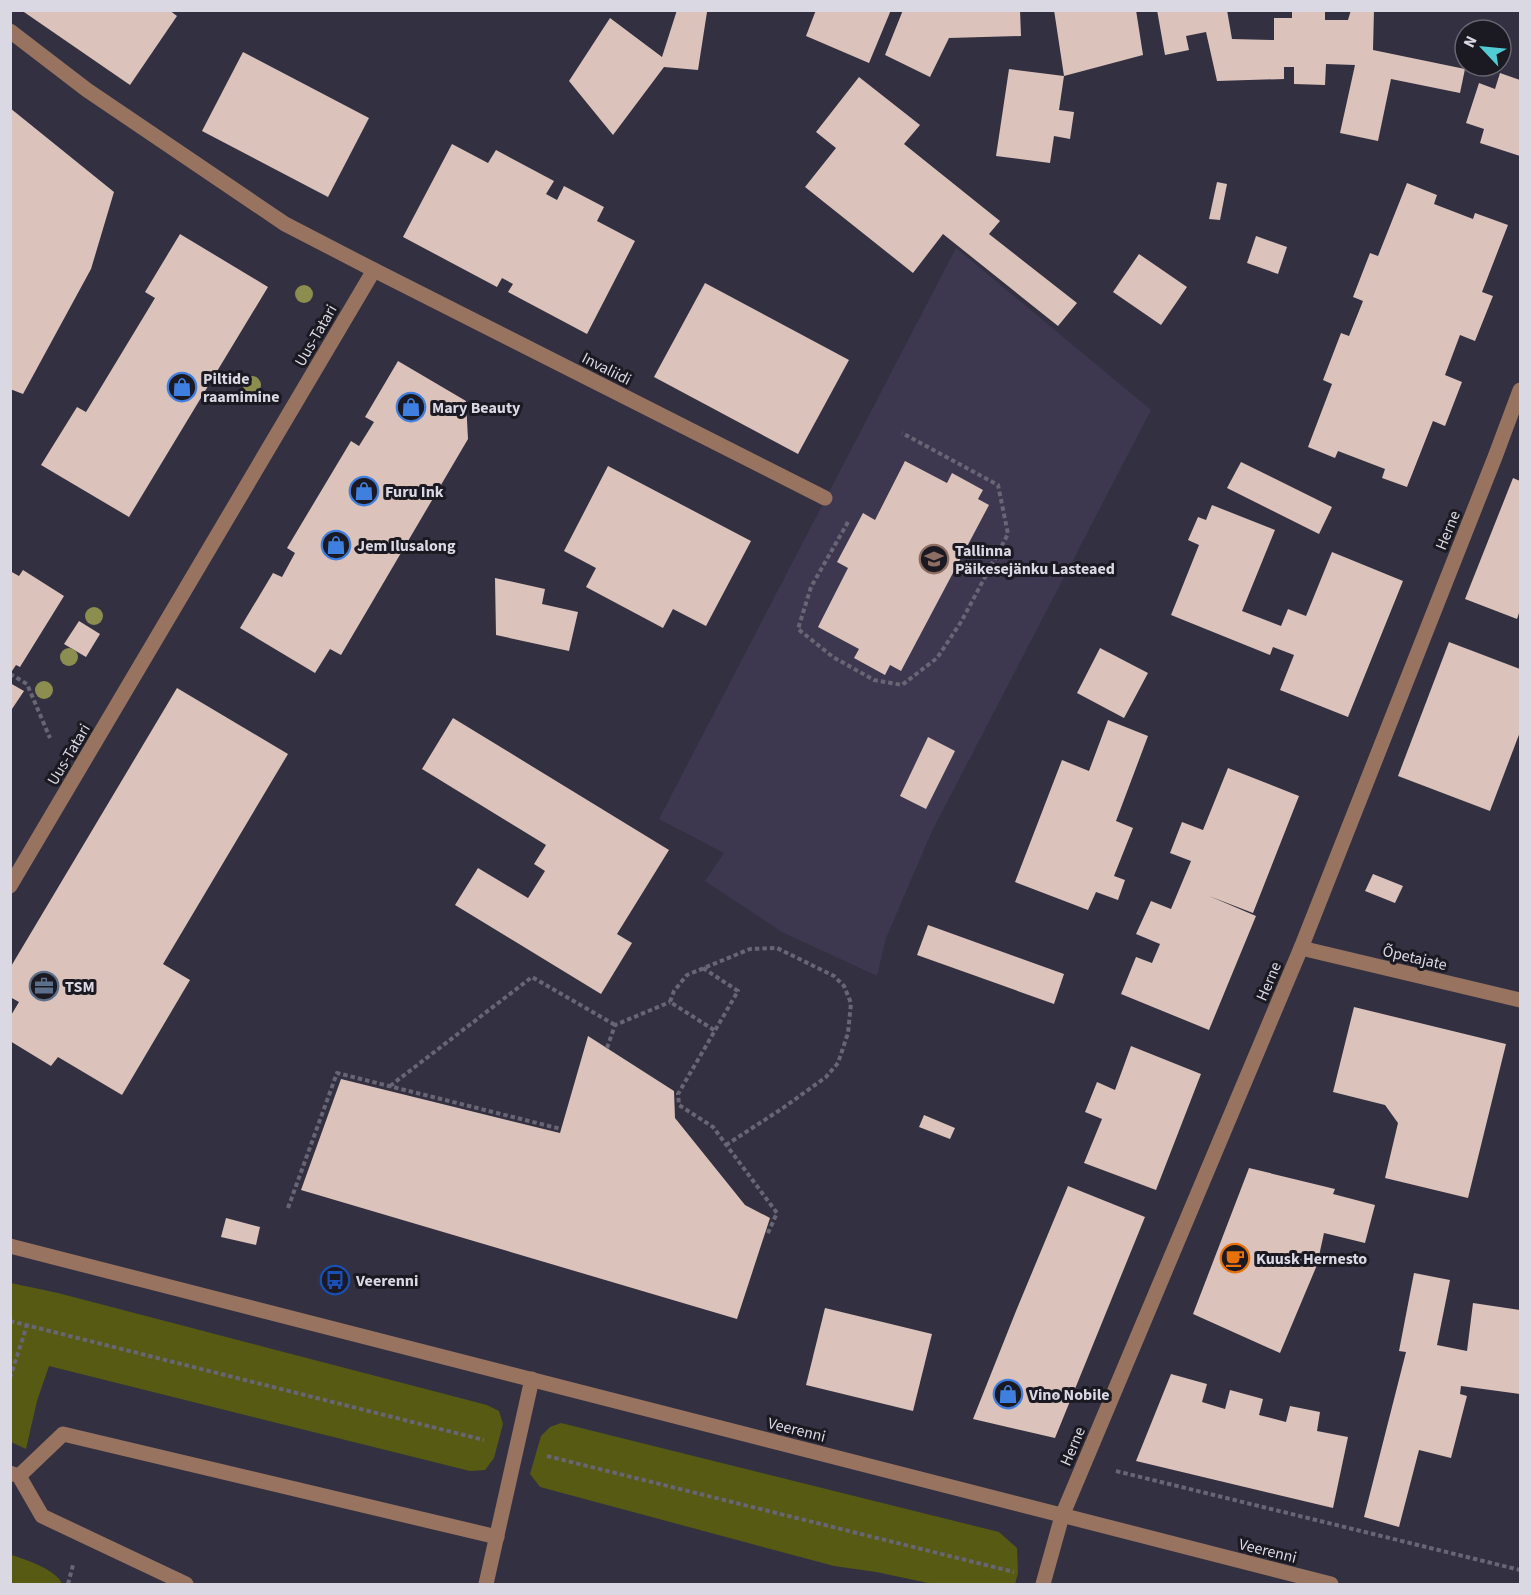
<svg xmlns="http://www.w3.org/2000/svg" width="1531" height="1595" font-family="'Source Sans 3',sans-serif">
<style>
.built{fill:#3d384f}
.green{fill:#575a13}
.building{fill:#dbc2ba}
.lines{fill:none;stroke-linecap:round;stroke-linejoin:round}
.path{stroke:#686574;stroke-width:4;stroke-dasharray:4.5 3;stroke-linecap:butt}
.minor{stroke:#977360;stroke-width:15}
.tree{fill:#8c8e50}
.labels{text-anchor:middle;stroke-width:6;stroke-linejoin:round;paint-order:stroke}
.street-label{font-size:16px;fill:#dad8e3;stroke:#1b1921}
.poi-label{font-size:16px;font-weight:bold;fill:#dad8e3;stroke:#1b1921;text-anchor:start}
</style>
<rect width="100%" height="100%" fill="#333041"/>
<path class="built" d="M 956,248 L 1151,410 L 932,831 L 886,938 L 877,976 L 782,932 L 705,881 L 724,853 L 659,819 Z"/>
<g class="green">
<path d="M 11,1283 L 58,1293 L 487,1405 L 499,1411 L 503,1424 L 494,1458 L 485,1470 L 470,1471 L 49,1366 L 37,1401 L 26,1449 L 11,1442 Z"/>
<path d="M 561,1423 L 999,1532 L 1017,1548 L 1018,1573 L 1015,1584 L 933,1584 L 876,1572 L 834,1566 L 540,1487 L 530,1474 L 541,1436 L 550,1427 Z"/>
<path d="M 11,1555 C 25,1559 57,1570 62,1584 L 11,1584 Z"/>
</g>
<g class="building">
<path d="M 21,10 L 169,10 L 177,16 L 130,85 Z"/>
<path d="M 677,10 L 698,10 L 707,12 L 698,70 L 664,67 L 613,135 L 569,81 L 610,18 L 662,57 Z"/>
<path d="M 816,10 L 891,10 L 869,63 L 806,36 Z"/>
<path d="M 903,10 L 1020,10 L 1021,36 L 949,38 L 930,77 L 885,55 Z"/>
<path d="M 1054,10 L 1136,10 L 1143,55 L 1064,76 Z"/>
<path d="M 1157,10 L 1227,10 L 1232,39 L 1274,40 L 1274,18 L 1292,18 L 1292,10 L 1325,10 L 1325,20 L 1348,20 L 1351,10 L 1374,10 L 1373,50 L 1465,69 L 1460,93 L 1391,79 L 1378,141 L 1340,133 L 1355,65 L 1326,64 L 1325,85 L 1294,84 L 1294,67 L 1284,67 L 1284,79 L 1217,81 L 1206,32 L 1186,36 L 1189,50 L 1165,55 Z"/>
<path d="M 243,52 L 369,118 L 328,197 L 202,131 Z"/>
<path d="M 1009,69 L 1064,76 L 1059,110 L 1074,112 L 1070,139 L 1054,136 L 1050,163 L 996,156 Z"/>
<path d="M 1500,73 L 1520,80 L 1520,156 L 1480,143 L 1484,129 L 1466,123 L 1479,83 L 1495,89 Z"/>
<path d="M 859,77 L 920,125 L 904,144 L 1000,221 L 989,234 L 1077,303 L 1058,326 L 943,234 L 913,273 L 805,187 L 836,148 L 816,132 Z"/>
<path d="M 10,108 L 114,192 L 91,269 L 23,394 L 10,389 Z"/>
<path d="M 452,144 L 488,163 L 496,150 L 554,181 L 546,194 L 557,200 L 564,186 L 604,207 L 597,221 L 635,241 L 587,334 L 508,292 L 513,284 L 502,278 L 497,287 L 403,237 Z"/>
<path d="M 1217,182 L 1227,184 L 1220,220 L 1209,219 Z"/>
<path d="M 1407,183 L 1437,195 L 1434,204 L 1473,219 L 1475,213 L 1508,225 L 1482,292 L 1493,296 L 1475,341 L 1460,335 L 1445,375 L 1462,382 L 1445,426 L 1433,421 L 1407,487 L 1382,478 L 1385,469 L 1338,451 L 1335,458 L 1308,447 L 1332,384 L 1323,380 L 1341,333 L 1349,336 L 1363,301 L 1353,297 L 1370,253 L 1378,256 Z"/>
<path d="M 180,234 L 268,287 L 129,517 L 41,465 L 77,407 L 86,412 L 155,298 L 145,292 Z"/>
<path d="M 1256,236 L 1287,247 L 1278,274 L 1247,263 Z"/>
<path d="M 1139,254 L 1187,287 L 1161,325 L 1113,292 Z"/>
<path d="M 705,283 L 849,360 L 798,454 L 654,377 Z"/>
<path d="M 398,361 L 466,401 L 468,439 L 341,655 L 330,649 L 315,673 L 240,628 L 273,573 L 282,577 L 295,553 L 287,548 L 351,441 L 359,446 L 374,422 L 365,417 Z"/>
<path d="M 905,461 L 947,483 L 952,473 L 983,490 L 978,499 L 989,505 L 901,671 L 890,665 L 885,675 L 854,658 L 859,649 L 818,627 L 848,568 L 837,562 L 863,513 L 875,520 Z"/>
<path d="M 1241,462 L 1332,507 L 1319,534 L 1227,488 Z"/>
<path d="M 608,466 L 751,541 L 706,626 L 673,609 L 663,628 L 586,587 L 596,568 L 564,551 Z"/>
<path d="M 1513,478 L 1520,481 L 1520,610 L 1517,619 L 1465,599 Z"/>
<path d="M 1212,505 L 1275,530 L 1242,611 L 1281,626 L 1288,609 L 1306,616 L 1332,552 L 1403,581 L 1348,717 L 1280,690 L 1294,655 L 1273,647 L 1270,655 L 1171,615 L 1199,545 L 1188,540 L 1198,517 L 1206,520 Z"/>
<path d="M 23,570 L 64,596 L 20,667 L 16,665 L 10,674 L 10,571 L 19,576 Z"/>
<path d="M 495,578 L 545,589 L 542,604 L 578,612 L 569,651 L 496,635 Z"/>
<path d="M 79,621 L 100,634 L 86,657 L 64,644 Z"/>
<path d="M 1449,642 L 1520,669 L 1520,732 L 1490,811 L 1398,776 Z"/>
<path d="M 1100,648 L 1148,673 L 1124,718 L 1077,693 Z"/>
<path d="M 10,683 L 24,691 L 10,712 Z"/>
<path d="M 177,688 L 288,754 L 163,964 L 190,980 L 122,1095 L 58,1057 L 51,1066 L 10,1041 L 10,1017 L 19,1002 L 10,997 L 10,968 Z"/>
<path d="M 453,718 L 669,850 L 617,934 L 632,943 L 601,994 L 455,905 L 478,868 L 528,898 L 545,871 L 534,864 L 546,845 L 422,769 Z"/>
<path d="M 1108,720 L 1148,736 L 1116,821 L 1133,828 L 1114,876 L 1125,880 L 1118,900 L 1096,892 L 1088,910 L 1015,882 L 1062,760 L 1089,771 Z"/>
<path d="M 928,737 L 955,751 L 926,809 L 900,796 Z"/>
<path d="M 1228,768 L 1299,796 L 1253,913 L 1209,896 L 1256,916 L 1209,1030 L 1121,994 L 1136,957 L 1152,963 L 1160,944 L 1136,934 L 1151,901 L 1171,909 L 1191,861 L 1170,853 L 1182,822 L 1203,830 Z"/>
<path d="M 1373,874 L 1403,886 L 1395,903 L 1365,891 Z"/>
<path d="M 928,925 L 1064,974 L 1054,1004 L 917,955 Z"/>
<path d="M 1354,1007 L 1506,1044 L 1468,1198 L 1385,1178 L 1398,1123 L 1385,1105 L 1333,1092 Z"/>
<path d="M 588,1036 L 674,1091 L 675,1118 L 745,1205 L 770,1218 L 737,1319 L 301,1190 L 341,1079 L 560,1133 Z"/>
<path d="M 1131,1046 L 1201,1074 L 1156,1190 L 1084,1163 L 1102,1119 L 1085,1112 L 1097,1082 L 1115,1090 Z"/>
<path d="M 924,1115 L 955,1128 L 950,1139 L 919,1127 Z"/>
<path d="M 1249,1168 L 1335,1189 L 1333,1194 L 1375,1205 L 1365,1243 L 1324,1233 L 1317,1265 L 1280,1353 L 1193,1314 Z"/>
<path d="M 1068,1186 L 1145,1217 L 1055,1438 L 973,1419 L 1016,1311 Z"/>
<path d="M 226,1218 L 260,1227 L 256,1245 L 221,1237 Z"/>
<path d="M 1414,1273 L 1450,1280 L 1437,1345 L 1467,1351 L 1473,1303 L 1520,1310 L 1520,1394 L 1461,1386 L 1460,1394 L 1467,1396 L 1451,1458 L 1419,1450 L 1399,1527 L 1364,1517 L 1406,1352 L 1399,1351 Z"/>
<path d="M 825,1308 L 932,1334 L 913,1411 L 806,1385 Z"/>
<path d="M 1171,1374 L 1207,1384 L 1202,1402 L 1225,1409 L 1230,1390 L 1263,1399 L 1259,1415 L 1286,1422 L 1290,1406 L 1320,1412 L 1317,1431 L 1348,1437 L 1333,1508 L 1136,1461 Z"/>
</g>
<g class="lines">
<g class="path">
<path d="M 848,522 L 811,587 L 798,629 L 833,657 L 874,680 L 902,685 L 937,658 L 961,622 L 1008,534 L 998,485 L 902,433"/>
<path d="M 10,674 L 27,684 L 50,738"/>
<path d="M 703,968 L 738,991 L 678,1094 L 679,1105 L 713,1127 L 777,1213 L 767,1235"/>
<path d="M 714,1030 L 670,1002 L 674,991 L 687,975 L 750,949 L 777,948 L 834,976 L 844,986 L 851,1003 L 848,1033 L 838,1063 L 826,1077 L 783,1108 L 726,1145"/>
<path d="M 607,1048 L 615,1025 L 670,1002"/>
<path d="M 390,1086 L 532,977 L 615,1025"/>
<path d="M 288,1208 L 337,1073 L 561,1129"/>
<path d="M 10,1321 L 484,1440"/>
<path d="M 10,1378 L 27,1325"/>
<path d="M 547,1456 L 1014,1572"/>
<path d="M 1116,1471 L 1520,1570"/>
<path d="M 68,1584 L 73,1565"/>
</g>
<g class="minor">
<path d="M 10,31 L 87,90 L 285,224 L 374,270 L 10,886"/>
<path d="M 374,270 L 825,498"/>
<path d="M 1301,948 L 1520,1000"/>
<path d="M 10,1246 L 1331,1584"/>
<path d="M 10,1473 L 19,1476 L 42,1516 L 186,1584"/>
<path d="M 19,1476 L 63,1434 L 497,1537"/>
<path d="M 486,1584 L 532,1379"/>
<path d="M 1043,1584 L 1062,1516 L 1301,948 L 1495,457 L 1520,390"/>
</g>
</g>
<g class="tree">
<circle cx="304" cy="294" r="9"/>
<circle cx="252" cy="385" r="9"/>
<circle cx="94" cy="616" r="9"/>
<circle cx="69" cy="657" r="9"/>
<circle cx="44" cy="690" r="9"/>
</g>
<defs>
<g id="shop-ring" transform="scale(1.5)"><circle r="9.5" fill="#1b1921" stroke="#3f7fe0" stroke-width="1.5"/><path d="M-5-2.5h2.3a2.7 3.5 0 0 1 5.4 0H5L5.5 6h-11ZM-1.5-2.5h3a1.5 2.3 0 0 0-3 0Z" fill="#3f7fe0"/></g>
<g id="school-ring" transform="scale(1.5)"><circle r="9.5" fill="#1b1921" stroke="#8d6e63" stroke-width="1.5"/><path d="M0-5L7-2L0 1L-7-2ZM-4 1L0 2.5L4 1V4Q0 6-4 4Z" fill="#8d6e63"/></g>
<g id="office-ring" transform="scale(1.5)"><circle r="9.5" fill="#1b1921" stroke="#5c6f8a" stroke-width="1.5"/><path d="M-6-3h4V-5.5h4V-3h4V5H-6ZM-1-4.5V-3h2v-1.5ZM-6 0V1H6V0Z" fill="#5c6f8a"/></g>
<g id="cafe-ring" transform="scale(1.5)"><circle r="9.5" fill="#1b1921" stroke="#e8710a" stroke-width="1.5"/><path d="M-5.5-4.5H6V0H3Q3 3.5 0 3.5H-2.5Q-5.5 3.5-5.5 0ZM3-3.2v2h1.7v-2ZM-6 4.5H4V6H-6Z" fill="#e8710a"/></g>
<g id="bus-ring" transform="scale(1.5)"><circle r="9.5" fill="#1b1921" stroke="#1a4fb4" stroke-width="1.5"/><path d="M-5-6H5V4H4V6H2V4H-2V6H-4V4H-5ZM-3.5-4V0h7V-4ZM-3.5 1.2v1.5H-2V1.2ZM2 1.2v1.5H3.5V1.2Z" fill="#1a4fb4"/></g>
</defs>
<g fill-rule="evenodd">
<use href="#shop-ring" x="182" y="387"/>
<use href="#shop-ring" x="411" y="407"/>
<use href="#shop-ring" x="364" y="491"/>
<use href="#shop-ring" x="336" y="545"/>
<use href="#school-ring" x="934" y="559"/>
<use href="#office-ring" x="44" y="986"/>
<use href="#cafe-ring" x="1235" y="1258"/>
<use href="#bus-ring" x="335" y="1280"/>
<use href="#shop-ring" x="1008" y="1394"/>
</g>
<g class="labels">
<g class="street-label">
<text transform="translate(315 335) rotate(-60)" y="6">Uus-Tatari</text>
<text transform="translate(607 368) rotate(27)" y="6">Invaliidi</text>
<text transform="translate(1447 530) rotate(-68)" y="6">Herne</text>
<text transform="translate(68 754) rotate(-59)" y="6">Uus-Tatari</text>
<text transform="translate(1415 957) rotate(13)" y="6">Õpetajate</text>
<text transform="translate(1268 981) rotate(-67)" y="6">Herne</text>
<text transform="translate(797 1429) rotate(14)" y="6">Veerenni</text>
<text transform="translate(1072 1446) rotate(-67)" y="6">Herne</text>
<text transform="translate(1268 1550) rotate(14)" y="6">Veerenni</text>
</g>
<g class="poi-label">
<text x="203" y="384">Piltide<tspan x="203" dy="18">raamimine</tspan></text>
<text x="432" y="413">Mary Beauty</text>
<text x="385" y="497">Furu Ink</text>
<text x="357" y="551">Jem Ilusalong</text>
<text x="955" y="556">Tallinna<tspan x="955" dy="18">Päikesejänku Lasteaed</tspan></text>
<text x="65" y="992">TSM</text>
<text x="1256" y="1264">Kuusk Hernesto</text>
<text x="356" y="1286">Veerenni</text>
<text x="1029" y="1400">Vino Nobile</text>
</g>
</g>
<rect width="1531" height="1595" fill="none" stroke="#dad8e3" stroke-width="24"/>
<g transform="translate(1483 48) rotate(296)"><circle r="28" fill="#1b1921" stroke="#67656f" stroke-width="1.5"/>
<path d="M0-4.5L10 22L0 15L-10 22Z" fill="#51ccd4"/>
<text y="-9" font-size="16" font-weight="bold" text-anchor="middle" fill="#dad8e3">N</text>
</g>
</svg>
